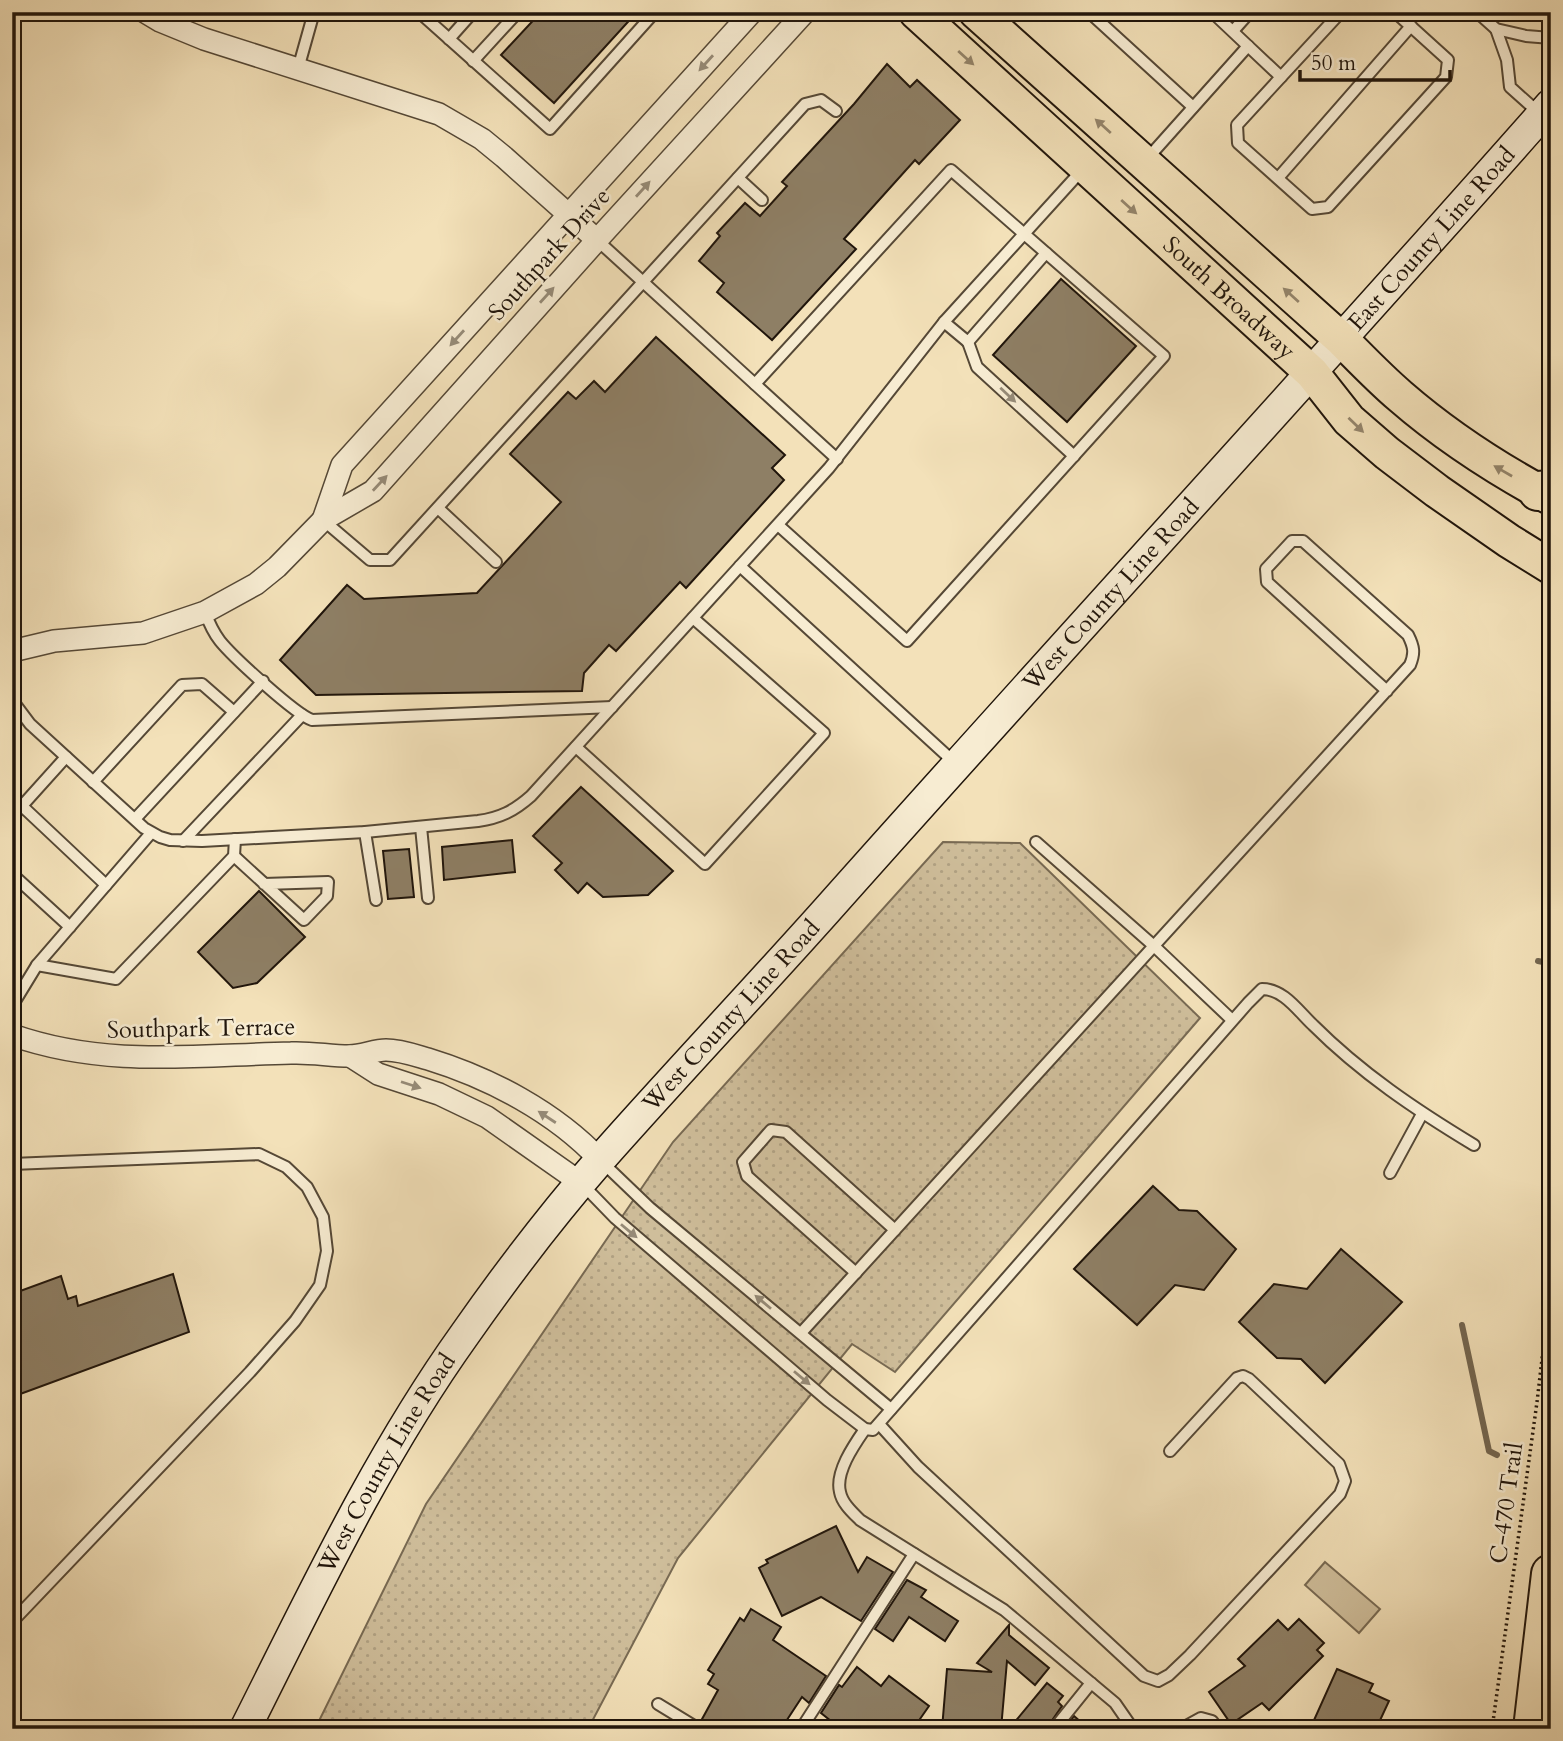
<svg xmlns="http://www.w3.org/2000/svg" width="1563" height="1741" font-family="Cardo,serif">
<style>
.grass{fill:url(#grass-dots);stroke:#786a53;stroke-width:2}
.pitch{fill:#cfbe9b;stroke:#786a53;stroke-width:2}
.lines{fill:none;stroke-linecap:round;stroke-linejoin:round}
.stream{stroke:#736650;stroke-width:6}
.building{fill:#8e7f65;stroke:#20150b;stroke-width:2}
.service-casing{stroke:#554836;stroke-width:14}
.minor-casing{stroke:#554836;stroke-width:24}
.secondary-casing{stroke:#20150b;stroke-width:33}
.primary-casing{stroke:#20150b;stroke-width:37}
.motorway-casing{stroke:#20150b;stroke-width:42}
.path{stroke:#20150b;stroke-width:3.5;stroke-dasharray:2 3.5;stroke-linecap:butt}
.service{stroke:#f7ecd2;stroke-width:10}
.minor{stroke:#f7ecd2;stroke-width:21}
.secondary{stroke:#f7ecd2;stroke-width:30}
.primary{stroke:#f3e1b9;stroke-width:33}
.motorway{stroke:#f3e1b9;stroke-width:38}
.oneway{fill:#94856b}
.oneway2{fill:#968b78}
.labels{text-anchor:middle;stroke-width:5;stroke-linejoin:round;paint-order:stroke}
.street-label{font-size:24px;fill:#20150b;stroke:#f7ecd2}
</style>
<defs>
<pattern id="grass-dots" width="8" height="8" patternUnits="userSpaceOnUse" patternTransform="scale(1.75)"><rect width="8" height="8" fill="#cfbe9b"/><path d="M2 2h.1M6 6h.1" fill="none" stroke="#b1a284" stroke-width="1.8" stroke-linecap="round"/></pattern>
</defs>
<rect width="100%" height="100%" fill="#f3e1b9"/>
<filter id="stains"><feTurbulence type="fractalNoise" baseFrequency=".00286" numOctaves="4"/><feColorMatrix values="0 0 0 0 .2 0 0 0 0 .09 0 0 0 0 .02 0 0 0 .5 -.17"/></filter>
<radialGradient id="worn" r=".72"><stop offset=".6" stop-color="#630" stop-opacity="0"/><stop offset="1" stop-color="#630" stop-opacity=".3"/></radialGradient>
<path class="grass" d="M 943,842 L 1020,843 L 1200,1018 L 895,1372 L 852,1344 L 678,1558 L 588,1729 L 315,1729 L 426,1504 L 673,1142 Z"/>
<path class="pitch" d="M 1325,1562 L 1380,1609 L 1359,1633 L 1305,1585 Z"/>
<g class="lines">
<g class="stream">
<path d="M 1538,961 L 1543,962"/>
<path d="M 1462,1325 L 1489,1451 L 1497,1455"/>
</g>
</g>
<g class="building">
<path d="M 541,12 L 637,12 L 554,103 L 501,55 Z"/>
<path d="M 887,64 L 910,87 L 917,80 L 960,120 L 919,164 L 915,160 L 844,239 L 856,249 L 772,340 L 717,292 L 724,283 L 699,261 L 720,236 L 717,233 L 745,203 L 760,216 L 787,186 L 782,182 L 854,104 Z"/>
<path d="M 1061,279 L 1136,346 L 1067,422 L 993,355 Z"/>
<path d="M 656,337 L 785,455 L 772,468 L 784,480 L 686,588 L 680,582 L 616,651 L 609,645 L 584,673 L 582,691 L 316,695 L 280,660 L 347,585 L 364,599 L 477,593 L 561,502 L 510,454 L 568,392 L 576,399 L 594,381 L 605,392 Z"/>
<path d="M 581,787 L 673,871 L 648,895 L 603,897 L 587,883 L 578,893 L 555,870 L 562,863 L 533,836 Z"/>
<path d="M 512,840 L 515,872 L 444,880 L 442,847 Z"/>
<path d="M 409,849 L 414,897 L 388,899 L 383,851 Z"/>
<path d="M 259,891 L 305,937 L 257,983 L 233,988 L 198,952 Z"/>
<path d="M 1153,1186 L 1179,1210 L 1197,1211 L 1236,1249 L 1204,1290 L 1175,1285 L 1137,1325 L 1074,1269 Z"/>
<path d="M 1341,1249 L 1402,1302 L 1325,1383 L 1301,1359 L 1277,1358 L 1239,1322 L 1274,1284 L 1307,1289 Z"/>
<path d="M 173,1274 L 189,1332 L 12,1397 L 12,1294 L 61,1276 L 68,1299 L 76,1296 L 78,1306 Z"/>
<path d="M 836,1526 L 858,1572 L 867,1557 L 893,1572 L 861,1621 L 821,1597 L 782,1616 L 759,1568 L 768,1563 L 766,1560 Z"/>
<path d="M 907,1580 L 926,1590 L 921,1597 L 958,1621 L 945,1641 L 909,1617 L 893,1641 L 875,1629 Z"/>
<path d="M 751,1609 L 781,1627 L 773,1640 L 826,1676 L 809,1703 L 802,1697 L 781,1729 L 714,1729 L 701,1721 L 718,1690 L 708,1684 L 714,1674 L 708,1670 L 740,1618 L 744,1621 Z"/>
<path d="M 1299,1619 L 1324,1643 L 1317,1650 L 1323,1656 L 1269,1710 L 1262,1703 L 1231,1724 L 1209,1692 L 1245,1666 L 1238,1659 L 1278,1620 L 1288,1630 Z"/>
<path d="M 1009,1625 L 1009,1635 L 1049,1668 L 1035,1685 L 1007,1661 L 1001,1729 L 942,1729 L 947,1669 L 992,1672 L 977,1663 Z"/>
<path d="M 857,1667 L 881,1686 L 889,1676 L 929,1706 L 913,1729 L 841,1729 L 821,1713 L 839,1685 L 842,1687 Z"/>
<path d="M 1337,1669 L 1373,1684 L 1369,1692 L 1389,1701 L 1376,1729 L 1310,1729 Z"/>
<path d="M 1047,1683 L 1063,1696 L 1058,1702 L 1062,1706 L 1046,1729 L 1009,1729 Z"/>
<path d="M 1074,1716 L 1089,1729 L 1064,1729 Z"/>
</g>
<g class="lines">
<g class="service-casing">
<g id="service">
<path d="M 419,12 L 550,129 L 655,12"/>
<path d="M 1089,12 L 1193,107"/>
<path d="M 1477,12 L 1496,29 L 1526,36 L 1551,38"/>
<path d="M 1496,29 L 1507,60 L 1510,87 L 1539,113"/>
<path d="M 1233,31 L 1250,12"/>
<path d="M 449,39 L 473,12"/>
<path d="M 1248,46 L 1281,77 L 1341,12"/>
<path d="M 473,61 L 518,12"/>
<path d="M 298,69 L 314,12"/>
<path d="M 1281,77 L 1237,125 L 1238,143 L 1312,209 L 1328,207 L 1446,77 L 1448,60 L 1395,12"/>
<path d="M 1147,159 L 1248,46 L 1212,12"/>
<path d="M 738,178 L 762,200"/>
<path d="M 1278,178 L 1411,26"/>
<path d="M 597,240 L 837,459"/>
<path d="M 944,322 L 968,342 L 1046,253"/>
<path d="M 968,342 L 977,367 L 1074,456"/>
<path d="M 755,384 L 951,170 L 1164,356 L 907,641 L 778,525"/>
<path d="M 438,508 L 496,562"/>
<path d="M 323,520 L 370,560 L 390,560 L 805,104 L 821,100 L 836,111"/>
<path d="M 740,566 L 955,763"/>
<path d="M 205,612 C 209,623 213,632 220,641 C 233,657 295,714 312,720 L 612,707"/>
<path d="M 12,700 L 30,724 L 144,828 L 160,837 L 170,840 L 202,841 L 365,832 L 478,821 C 500,818 514,811 531,796 L 829,468 L 944,322 L 1083,169"/>
<path d="M 576,747 L 705,864 L 824,733 L 693,618"/>
<path d="M 93,782 L 182,685 L 202,684 L 234,712"/>
<path d="M 22,806 L 106,885"/>
<path d="M 12,817 L 66,757"/>
<path d="M 135,819 L 263,681"/>
<path d="M 421,827 L 428,898"/>
<path d="M 365,832 L 376,900"/>
<path d="M 183,841 L 302,715"/>
<path d="M 1036,842 L 1154,946 L 1232,1020"/>
<path d="M 234,856 L 304,920 L 327,896 L 328,882 L 264,884"/>
<path d="M 12,874 L 70,927"/>
<path d="M 37,965 L 116,979 L 234,856 L 235,839"/>
<path d="M 12,1006 L 37,965 L 151,833"/>
<path d="M 601,1161 L 650,1208 L 891,1409"/>
<path d="M 12,1164 L 259,1154 L 286,1167 L 307,1187 L 323,1217 L 327,1251 L 320,1285 L 295,1321 L 250,1372 L 12,1622"/>
<path d="M 1390,1173 L 1422,1114"/>
<path d="M 583,1185 L 615,1218 L 827,1400 L 865,1429 L 873,1430 L 1248,1003 L 1262,989 C 1284,989 1298,1011 1313,1025 C 1361,1073 1416,1110 1474,1145"/>
<path d="M 856,1273 L 747,1176 L 743,1162 L 771,1130 L 786,1132 L 895,1230"/>
<path d="M 801,1333 L 1410,665 C 1415,653 1414,647 1408,635 L 1303,541 L 1292,541 L 1266,569 L 1267,582 L 1387,691"/>
<path d="M 879,1424 L 918,1467 L 1144,1676 L 1158,1681 L 1169,1675 L 1190,1655 L 1340,1494 L 1345,1481 L 1339,1464 L 1249,1379 L 1243,1376 L 1237,1378 L 1170,1451"/>
<path d="M 865,1429 C 854,1445 835,1472 840,1492 C 842,1503 852,1512 860,1520 L 1004,1610 L 1115,1703 L 1133,1729"/>
<path d="M 658,1704 L 699,1729"/>
<path d="M 801,1729 L 914,1554"/>
<path d="M 1054,1729 L 1091,1683"/>
<path d="M 1181,1729 L 1201,1718 L 1212,1721 L 1218,1729"/>
</g>
</g>
<g class="minor-casing">
<g id="minor">
<path d="M 145,12 L 160,21 L 204,39 L 439,114 L 482,139 L 504,157 L 597,240"/>
<path d="M 323,520 L 342,465 L 752,12"/>
<path d="M 12,651 L 54,641 L 143,633 L 205,612 L 256,584 L 277,567 L 323,520 L 373,491 L 597,240 L 805,12"/>
<path d="M 12,1035 C 106,1068 195,1055 291,1053 C 311,1052 330,1056 349,1056 C 362,1056 374,1050 386,1050 C 400,1050 414,1055 428,1059 C 490,1078 555,1112 600,1160"/>
<path d="M 350,1056 L 378,1074 L 439,1094 L 487,1117 L 581,1183"/>
</g>
</g>
<g class="secondary-casing">
<g id="secondary">
<path id="s1" d="M 245,1729 C 313,1594 377,1457 465,1334 C 507,1274 552,1215 600,1160 C 675,1075 752,994 827,910 C 1067,640 1312,375 1551,104"/>
</g>
</g>
<g class="primary-casing">
<g id="primary">
<path id="s2" d="M 916,12 L 1312,373 L 1349,420 L 1387,453 L 1437,491 L 1509,541 L 1551,567"/>
<path d="M 976,12 L 1342,340 C 1361,359 1380,379 1400,396 C 1446,436 1497,469 1551,498"/>
</g>
</g>
<g class="motorway-casing">
<g id="motorway">
<path d="M 1538,491 L 1551,490"/>
<path d="M 1533,1729 L 1551,1574"/>
</g>
</g>
<path class="path" d="M 1492,1729 L 1537,1402 L 1551,1282"/>
<use href="#service" class="service"/>
<use href="#minor" class="minor"/>
<use href="#secondary" class="secondary"/>
<use href="#primary" class="primary"/>
<use href="#motorway" class="motorway"/>
</g>
<defs><path id="oneway-solid" d="M-6-.8H1V-3.2L6.5 0L1 3.2V.8H-6Z" transform="scale(1.75)"/></defs>
<g class="oneway">
<use href="#oneway-solid" transform="translate(966 58) rotate(42)"/>
<use href="#oneway-solid" transform="translate(1103 126) rotate(-138)"/>
<use href="#oneway-solid" transform="translate(1129 207) rotate(42)"/>
<use href="#oneway-solid" transform="translate(1291 295) rotate(-138)"/>
<use href="#oneway-solid" transform="translate(1356 425) rotate(44)"/>
<use href="#oneway-solid" transform="translate(1503 471) rotate(-150)"/>
</g>
<g class="oneway2">
<use href="#oneway-solid" transform="translate(706 63) rotate(132)"/>
<use href="#oneway-solid" transform="translate(643 189) rotate(-48)"/>
<use href="#oneway-solid" transform="translate(547 295) rotate(-48)"/>
<use href="#oneway-solid" transform="translate(457 338) rotate(132)"/>
<use href="#oneway-solid" transform="translate(1008 395) rotate(43)"/>
<use href="#oneway-solid" transform="translate(380 483) rotate(-47)"/>
<use href="#oneway-solid" transform="translate(411 1085) rotate(18)"/>
<use href="#oneway-solid" transform="translate(547 1117) rotate(-147)"/>
<use href="#oneway-solid" transform="translate(629 1231) rotate(40)"/>
<use href="#oneway-solid" transform="translate(763 1302) rotate(-140)"/>
<use href="#oneway-solid" transform="translate(802 1378) rotate(40)"/>
</g>
<g class="labels">
<g class="street-label">
<text dy="8" stroke="none"><textPath href="#s1" startOffset="1914">East County Line Road</textPath></text>
<text transform="translate(549 254) rotate(-48)" y="8">Southpark Drive</text>
<text dy="8" stroke="none"><textPath href="#s2" startOffset="424">South Broadway</textPath></text>
<text dy="8" stroke="none"><textPath href="#s1" startOffset="1435">West County Line Road</textPath></text>
<text dy="8" stroke="none"><textPath href="#s1" startOffset="868">West County Line Road</textPath></text>
<text transform="translate(201 1028) rotate(-1)" y="8">Southpark Terrace</text>
<text dy="8" stroke="none"><textPath href="#s1" startOffset="301">West County Line Road</textPath></text>
<text transform="translate(1506 1503) rotate(-82)" y="8">C-470 Trail</text>
</g>
</g>
<rect width="1563" height="1741" fill="none" stroke="#f3e1b9" stroke-width="42"/>
<rect x="14" y="14" width="1535" height="1713" fill="none" stroke="#20150b" stroke-width="3.5"/>
<rect x="21" y="21" width="1521" height="1699" fill="none" stroke="#20150b" stroke-width="2"/>
<path d="M1300 70v10h150v-10" fill="none" stroke="#20150b" stroke-width="3.5"/>
<text x="1311" y="70" font-size="21" fill="#20150b" stroke="#f7ecd2" stroke-width="5" paint-order="stroke">50 m</text>
<rect width="100%" height="100%" filter="url(#stains)"/>
<rect width="100%" height="100%" fill="url(#worn)"/>
</svg>
